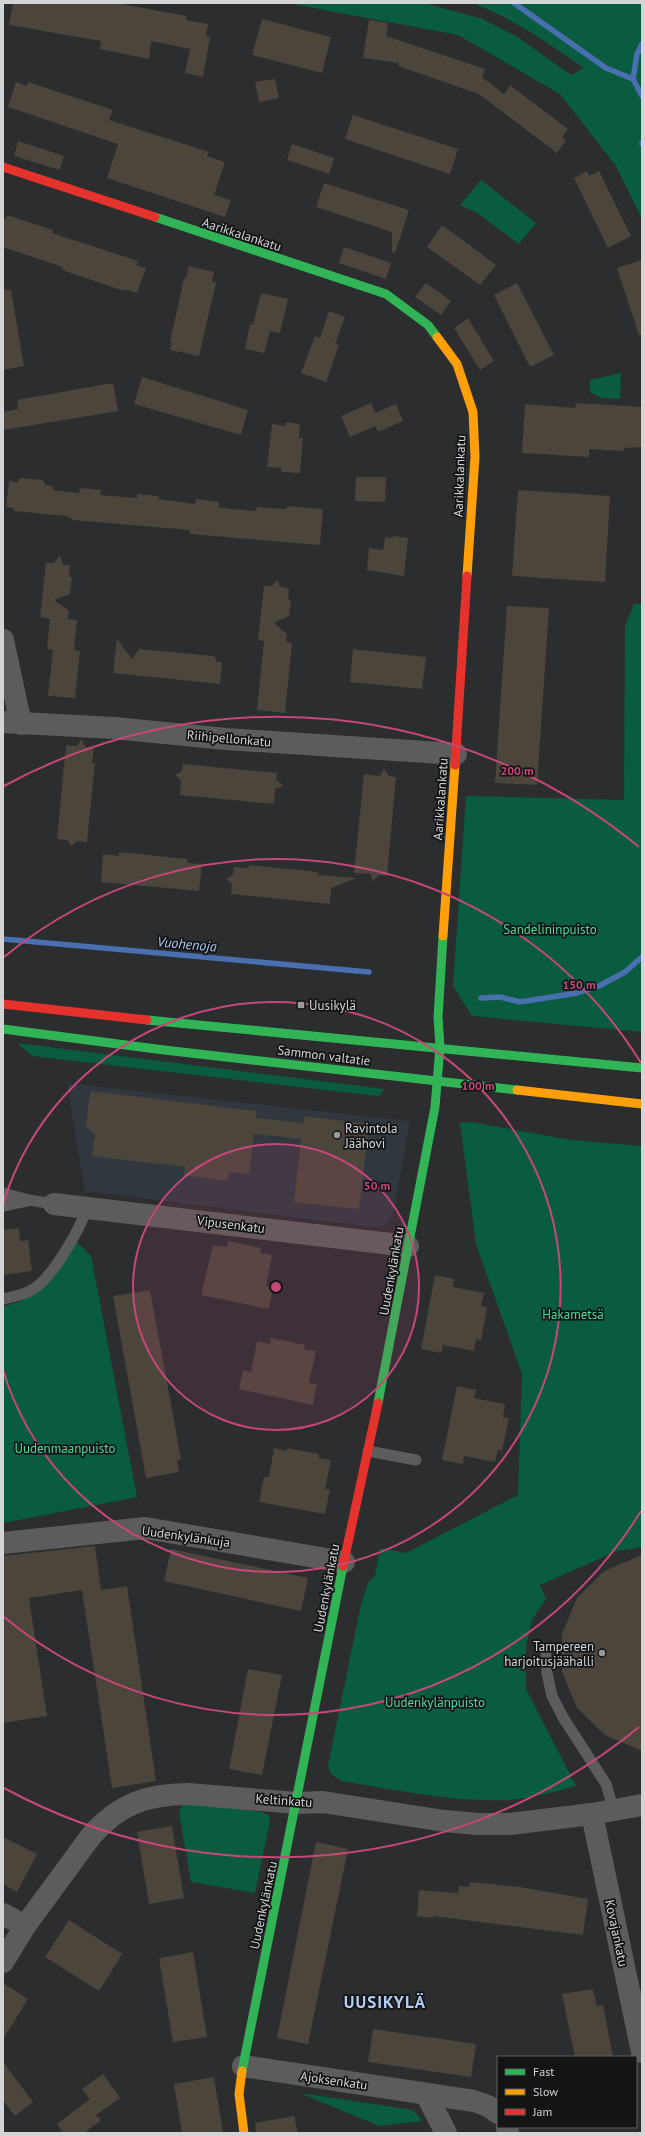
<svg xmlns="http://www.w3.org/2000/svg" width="645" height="2136" font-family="'PT Sans',sans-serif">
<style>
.built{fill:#31373e}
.green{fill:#095c40}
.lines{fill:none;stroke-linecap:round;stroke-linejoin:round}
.stream{stroke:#4a6faf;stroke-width:5.5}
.building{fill:#4c453b}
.lane{stroke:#5c5c5c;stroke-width:11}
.street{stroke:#5c5c5c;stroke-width:22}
.fast{stroke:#30b455;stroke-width:9}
.slow{stroke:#ff9f0a;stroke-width:9}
.jam{stroke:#e5322d;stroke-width:9}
.ring{fill:none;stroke:#c6477a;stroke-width:2}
.poi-dot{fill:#989a9c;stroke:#131416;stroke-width:1.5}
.labels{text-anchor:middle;stroke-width:3.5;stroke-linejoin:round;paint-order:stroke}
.street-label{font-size:13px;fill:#d2d4d6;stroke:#131416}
.park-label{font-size:13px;fill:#4ddba1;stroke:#131416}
.poi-label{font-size:13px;fill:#d2d4d6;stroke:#131416;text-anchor:start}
.water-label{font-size:14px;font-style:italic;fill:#afc7ed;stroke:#131416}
.district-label{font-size:17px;font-weight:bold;letter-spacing:1px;fill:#b5ccf3;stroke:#131416}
.centre{fill:#c6477a;stroke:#131416;stroke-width:2}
.ring-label{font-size:12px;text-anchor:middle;font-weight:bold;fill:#c6477a;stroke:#131416;stroke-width:3.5;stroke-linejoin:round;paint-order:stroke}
</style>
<rect width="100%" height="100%" fill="#2b2d2f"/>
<path class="built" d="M 67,1083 L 410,1121 L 394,1210 L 389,1220 L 383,1226 L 375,1227 L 85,1191 Z"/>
<g class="green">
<path d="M 287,3 L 424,3 L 483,19 L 519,38 L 571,75 L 584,68 C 548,43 513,18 472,3 L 642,3 L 642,219 L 616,166 L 560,94 L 458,35 Z"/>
<path d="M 481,180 L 536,223 L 519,244 L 477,213 L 460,205 Z"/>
<path d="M 621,373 L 620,399 L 601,398 L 590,392 L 590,380 Z"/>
<path d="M 634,604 L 642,604 L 642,1032 L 472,1016 L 453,986 L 466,796 L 624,800 L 625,625 Z"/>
<path d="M 17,1043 L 384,1089 L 381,1095 L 377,1096 L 32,1056 Z"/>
<path d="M 471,1122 L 571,1140 L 642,1146 L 642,1547 L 617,1551 L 540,1585 L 546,1599 L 532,1620 L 526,1645 L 526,1689 L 576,1786 C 553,1792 530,1799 507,1800 C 452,1802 396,1790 342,1781 L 331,1774 L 328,1766 L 361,1604 L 368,1583 L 375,1576 L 380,1548 L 406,1553 L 518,1495 L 522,1374 L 476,1244 L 460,1123 Z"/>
<path d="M 76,1241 L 91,1256 L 137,1497 L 3,1523 L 3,1306 C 43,1299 56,1272 76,1241 Z"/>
<path d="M 192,1803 L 261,1812 L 269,1815 L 270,1821 L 255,1893 L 191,1882 L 179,1812 L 183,1804 Z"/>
<path d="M 300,2093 L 413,2110 L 422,2121 L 379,2126 Z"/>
</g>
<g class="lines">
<g class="stream">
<path d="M 514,3 L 606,68 L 633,79"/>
<path d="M 642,44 L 637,54 L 633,79 L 642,96"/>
<path d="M 642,143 L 642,144"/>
<path d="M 3,939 L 369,972"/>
<path d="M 481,998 L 500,997 L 520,1002 L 577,993 L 599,986 L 625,972 L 642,957"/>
</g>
</g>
<g class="building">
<path d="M 13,3 L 116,3 L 187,16 L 186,20 L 208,24 L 206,36 L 210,37 L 203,77 L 185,73 L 190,49 L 151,41 L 149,59 L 100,49 L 101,41 L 9,25 Z"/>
<path d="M 262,19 L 331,37 L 322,73 L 252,55 Z"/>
<path d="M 369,20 L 388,23 L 386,36 L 485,69 L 482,77 L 504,94 L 510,85 L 568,129 L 562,138 L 566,140 L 557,153 L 479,94 L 398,66 L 399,63 L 363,58 Z"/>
<path d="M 275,79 L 279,98 L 259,102 L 255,82 Z"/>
<path d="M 16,82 L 27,86 L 28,82 L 113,110 L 109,120 L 209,152 L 207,156 L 225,162 L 214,195 L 231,200 L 225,217 L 107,178 L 118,144 L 8,107 Z"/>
<path d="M 353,115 L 458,149 L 450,174 L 345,139 Z"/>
<path d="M 18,141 L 64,156 L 60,170 L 14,156 Z"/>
<path d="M 292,144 L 334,158 L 329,174 L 287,160 Z"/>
<path d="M 587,171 L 589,176 L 599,171 L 631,236 L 608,248 L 574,178 Z"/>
<path d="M 324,183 L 409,210 L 395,253 L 392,252 L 392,232 L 316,207 Z"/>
<path d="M 7,215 L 53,230 L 52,233 L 138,261 L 136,265 L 146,268 L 137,293 L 125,289 L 124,291 L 62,270 L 63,268 L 57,265 L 3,247 L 3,218 L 6,219 Z"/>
<path d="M 442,225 L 496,265 L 480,285 L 427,247 Z"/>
<path d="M 344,247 L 391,263 L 386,279 L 339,263 Z"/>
<path d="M 642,260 L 642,335 L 639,335 L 617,268 Z"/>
<path d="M 189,266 L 214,272 L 212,281 L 216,283 L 199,356 L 170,350 L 172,342 L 170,342 L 184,278 L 186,279 Z"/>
<path d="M 426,283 L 451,301 L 441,315 L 415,297 Z"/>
<path d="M 517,283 L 554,355 L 530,367 L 494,295 Z"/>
<path d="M 3,290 L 11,290 L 24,366 L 3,370 Z"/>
<path d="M 261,293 L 288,299 L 280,333 L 270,331 L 264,353 L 245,349 L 250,324 L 253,325 Z"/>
<path d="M 329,311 L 345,317 L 335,344 L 339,345 L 326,382 L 301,373 L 315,336 L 320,338 Z"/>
<path d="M 468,318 L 494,361 L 480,370 L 454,328 Z"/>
<path d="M 142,377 L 248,410 L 241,435 L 134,404 Z"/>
<path d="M 113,383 L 118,411 L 3,430 L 3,412 L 18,409 L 17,400 Z"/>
<path d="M 371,403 L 375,413 L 396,404 L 403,421 L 378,432 L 375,426 L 350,437 L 341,416 Z"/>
<path d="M 576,403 L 642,407 L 642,447 L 624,448 L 623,451 L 589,449 L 589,457 L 522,453 L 525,404 L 575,408 Z"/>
<path d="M 286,422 L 300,424 L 299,438 L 303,438 L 300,473 L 281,472 L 282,468 L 267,467 L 272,424 L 286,426 Z"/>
<path d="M 356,477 L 386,477 L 385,502 L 355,501 Z"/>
<path d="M 20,478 L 43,480 L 45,485 L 53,486 L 53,490 L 79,493 L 80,488 L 101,490 L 100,495 L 137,498 L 137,494 L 159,496 L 158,499 L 195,504 L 196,499 L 219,502 L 219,507 L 230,509 L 256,511 L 257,507 L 286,509 L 287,506 L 323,509 L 320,545 L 190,534 L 190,530 L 72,520 L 72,519 L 67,516 L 14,511 L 14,508 L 6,507 L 9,481 L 18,482 Z"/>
<path d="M 518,490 L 610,496 L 605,582 L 512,576 Z"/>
<path d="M 393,536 L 408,538 L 404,576 L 367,570 L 369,548 L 383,550 L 385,537 L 393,538 Z"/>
<path d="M 60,555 L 63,565 L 70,565 L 69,576 L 72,578 L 70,594 L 54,600 L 69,611 L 68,619 L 77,620 L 74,650 L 80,651 L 75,698 L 48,696 L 53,650 L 47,649 L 50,619 L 40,617 L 46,563 L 54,563 Z"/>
<path d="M 277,580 L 281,587 L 289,588 L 288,599 L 291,601 L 289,616 L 274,623 L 287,634 L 286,642 L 292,643 L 285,713 L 257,710 L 264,641 L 258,640 L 264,586 L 272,586 Z"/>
<path d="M 507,606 L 549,608 L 537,785 L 495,783 Z"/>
<path d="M 117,639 L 132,659 L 139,649 L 214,656 L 217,662 L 222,662 L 220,684 L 113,673 Z"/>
<path d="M 353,649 L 426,657 L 422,689 L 350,682 Z"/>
<path d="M 82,739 L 85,747 L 94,748 L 92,763 L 95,763 L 93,783 L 87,842 L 77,841 L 71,846 L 68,840 L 57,839 L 66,745 L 77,746 Z"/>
<path d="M 183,764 L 277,773 L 276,780 L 284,786 L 275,789 L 274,804 L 180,795 L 181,780 L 175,775 L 182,771 Z"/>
<path d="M 384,769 L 389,776 L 396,777 L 387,876 L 379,875 L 373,881 L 370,874 L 354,873 L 364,774 L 380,776 Z"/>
<path d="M 119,852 L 187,859 L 187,863 L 202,864 L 199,891 L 101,882 L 103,854 L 119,856 Z"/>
<path d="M 249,865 L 318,872 L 317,875 L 357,878 L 331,888 L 330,904 L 231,894 L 232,884 L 226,879 L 233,875 L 234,867 L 249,868 Z"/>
<path d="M 90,1091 L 256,1111 L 256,1118 L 303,1123 L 304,1116 L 369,1124 L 359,1209 L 294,1202 L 301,1139 L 254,1134 L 249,1174 L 229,1172 L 228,1181 L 184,1175 L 185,1167 L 92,1156 L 95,1135 L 86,1127 Z"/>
<path d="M 19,1228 L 20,1241 L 28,1240 L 32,1271 L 3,1275 L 3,1230 Z"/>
<path d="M 228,1241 L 261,1248 L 260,1253 L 272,1255 L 266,1286 L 273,1287 L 269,1309 L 201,1295 L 213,1245 L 227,1247 Z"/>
<path d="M 435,1275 L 454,1279 L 453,1287 L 484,1293 L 481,1306 L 487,1307 L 481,1340 L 476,1339 L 474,1351 L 443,1345 L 441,1353 L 421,1349 Z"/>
<path d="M 150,1290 L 181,1459 L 177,1460 L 179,1472 L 146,1478 L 113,1296 Z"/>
<path d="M 271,1338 L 305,1345 L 304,1349 L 316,1351 L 309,1383 L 317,1384 L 313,1405 L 239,1389 L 243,1370 L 251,1372 L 257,1341 L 270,1344 Z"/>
<path d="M 457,1386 L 476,1390 L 474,1398 L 505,1404 L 503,1417 L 509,1418 L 502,1451 L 498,1450 L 495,1462 L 464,1456 L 463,1464 L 442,1460 Z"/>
<path d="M 274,1448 L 287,1451 L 287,1448 L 319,1454 L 319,1458 L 331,1460 L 325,1489 L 330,1490 L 325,1514 L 259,1502 L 264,1477 L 269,1477 Z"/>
<path d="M 95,1546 L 101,1590 L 127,1586 L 156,1781 L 112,1788 L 82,1590 L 29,1598 L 47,1716 L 3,1723 L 3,1556 Z"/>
<path d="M 171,1549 L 308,1578 L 301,1611 L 164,1581 Z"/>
<path d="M 642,1555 L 642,1751 L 605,1735 L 577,1708 L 562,1672 L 562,1634 L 577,1598 L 604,1571 Z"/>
<path d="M 248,1669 L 282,1675 L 262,1775 L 229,1769 Z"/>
<path d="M 172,1826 L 184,1898 L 149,1904 L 137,1832 Z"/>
<path d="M 3,1837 L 37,1854 L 17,1892 L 3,1884 Z"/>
<path d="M 316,1842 L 348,1849 L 308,2044 L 277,2038 Z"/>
<path d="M 470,1882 L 520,1887 L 588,1899 L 583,1935 L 433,1916 L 433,1918 L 417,1916 L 419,1890 L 458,1893 L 459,1886 L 469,1887 Z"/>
<path d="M 69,1920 L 122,1954 L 99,1991 L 45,1957 Z"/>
<path d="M 193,1952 L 207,2037 L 173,2042 L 159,1958 Z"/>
<path d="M 3,1983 L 28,1999 L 3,2039 Z"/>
<path d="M 593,1989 L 597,2006 L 603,2005 L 613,2057 L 575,2057 L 562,1994 Z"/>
<path d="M 373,2029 L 476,2044 L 471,2077 L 368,2062 Z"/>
<path d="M 3,2062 L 33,2102 L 15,2116 L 3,2100 Z"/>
<path d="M 103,2074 L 120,2098 L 96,2115 L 101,2120 L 84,2133 L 63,2133 L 57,2124 L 90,2099 L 82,2089 Z"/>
<path d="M 214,2077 L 223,2133 L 182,2133 L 174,2084 Z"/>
<path d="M 294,2116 L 298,2133 L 256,2133 L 255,2123 Z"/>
</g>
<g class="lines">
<g class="lane">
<path d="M 3,1193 L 29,1200 L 54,1204"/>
<path d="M 3,1206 L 27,1201"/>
<path d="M 3,1299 C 15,1296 25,1295 35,1288 C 54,1275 80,1229 87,1208"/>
<path d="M 368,1451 L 416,1460"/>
<path d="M 546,1655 L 547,1673 L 552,1696 L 564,1719 L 606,1784 L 614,1811"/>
</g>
<g class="street">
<path d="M 3,640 L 21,724"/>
<path d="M 3,722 L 114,728 L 226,739 L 456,754"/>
<path d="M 54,1204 L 408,1246"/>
<path d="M 3,1543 L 145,1528 L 344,1562"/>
<path d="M 592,1814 L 642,2052"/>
<path d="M 3,1914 L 25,1926"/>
<path d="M 3,1962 L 25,1926 L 91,1836 C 118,1805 146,1794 188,1794 L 297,1803 L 323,1802 L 444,1821 L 478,1824 L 510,1824 L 592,1814 L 642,1805"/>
<path d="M 243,2066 L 474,2101 L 488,2106 L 498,2113"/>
<path d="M 426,2094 L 446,2133"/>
<path d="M 507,2127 L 508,2133"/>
</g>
<g class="fast">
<path d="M 155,217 L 386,294 L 428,325 L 437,337"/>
<path d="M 147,1020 L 642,1068"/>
<path d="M 3,1029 L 164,1050 L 517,1090"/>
<path d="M 378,1403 L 435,1107 L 440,1047 L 438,1017 L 443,936"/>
<path d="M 242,2071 L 343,1566"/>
</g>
<g class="slow">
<path d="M 437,337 L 457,364 L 473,412 L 475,457 L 467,576"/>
<path d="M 443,936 L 455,765"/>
<path d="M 517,1090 L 642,1104"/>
<path d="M 242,2071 L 239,2094 L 244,2133"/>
</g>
<g class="jam">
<path d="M 3,167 L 155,217"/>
<path d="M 455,765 L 467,576"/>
<path d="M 3,1004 L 147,1020"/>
<path d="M 343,1566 L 378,1403"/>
</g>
</g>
<circle cx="276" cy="1287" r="143" fill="#c6477a" fill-opacity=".12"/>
<g class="ring">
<circle cx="276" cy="1287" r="143"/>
<path d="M3 1204A285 285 0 1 1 3 1370"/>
<path d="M641 1511A428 428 0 0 1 4 1617M4 957A428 428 0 0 1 641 1063"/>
<path d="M639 1727A570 570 0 0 1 4 1788M4 786A570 570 0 0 1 639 847"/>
</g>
<g class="poi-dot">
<rect x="297" y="1001" width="8" height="8" rx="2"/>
<circle cx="337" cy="1135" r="4"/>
<circle cx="602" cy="1653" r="4"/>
</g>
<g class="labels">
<g class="street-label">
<text transform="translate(242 234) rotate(18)" y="5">Aarikkalankatu</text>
<text transform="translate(459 476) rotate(-88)" y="5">Aarikkalankatu</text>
<text transform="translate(229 738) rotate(5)" y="5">Riihipellonkatu</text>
<text transform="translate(440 799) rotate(-86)" y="5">Aarikkalankatu</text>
<text transform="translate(324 1055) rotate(7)" y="5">Sammon valtatie</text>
<text transform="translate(231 1224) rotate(7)" y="5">Vipusenkatu</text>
<text transform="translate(391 1271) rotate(-80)" y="5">Uudenkylänkatu</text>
<text transform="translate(186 1536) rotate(8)" y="5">Uudenkylänkuja</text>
<text transform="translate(326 1588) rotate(-79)" y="5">Uudenkylänkatu</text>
<text transform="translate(284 1800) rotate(4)" y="5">Keltinkatu</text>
<text transform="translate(263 1905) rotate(-78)" y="5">Uudenkylänkatu</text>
<text transform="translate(617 1933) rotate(78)" y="5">Kovajankatu</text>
<text transform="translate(334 2080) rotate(8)" y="5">Ajoksenkatu</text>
</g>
<g class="park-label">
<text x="550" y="934">Sandelininpuisto</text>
<text x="573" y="1319">Hakametsä</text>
<text x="65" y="1453">Uudenmaanpuisto</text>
<text x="435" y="1707">Uudenkylänpuisto</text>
</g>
<g class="poi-label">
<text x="309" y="1010">Uusikylä</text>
<text x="345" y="1133">Ravintola<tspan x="345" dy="15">Jäähovi</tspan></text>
<text x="594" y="1651" text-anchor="end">Tampereen<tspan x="594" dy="15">harjoitusjäähalli</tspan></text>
</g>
<g class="water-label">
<text transform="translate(187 944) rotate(5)" y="5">Vuohenoja</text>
</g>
<g class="district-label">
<text x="385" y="2008">UUSIKYLÄ</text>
</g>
</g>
<circle cx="276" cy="1287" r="6" class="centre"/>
<g class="ring-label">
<text x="517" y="775">200 m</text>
<text x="579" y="989">150 m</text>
<text x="478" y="1090">100 m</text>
<text x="377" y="1190">50 m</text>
</g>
<rect width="645" height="2136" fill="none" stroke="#d2d4d6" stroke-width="8"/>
<rect x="497" y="2056" width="140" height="72" fill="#131416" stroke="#5f6163"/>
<rect x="505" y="2069" width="20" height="6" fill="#30b455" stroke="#5f6163"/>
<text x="533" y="2076" font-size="12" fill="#d2d4d6">Fast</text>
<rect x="505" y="2089" width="20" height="6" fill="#ff9f0a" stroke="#5f6163"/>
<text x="533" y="2096" font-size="12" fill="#d2d4d6">Slow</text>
<rect x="505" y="2109" width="20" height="6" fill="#e5322d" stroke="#5f6163"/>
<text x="533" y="2116" font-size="12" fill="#d2d4d6">Jam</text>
</svg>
